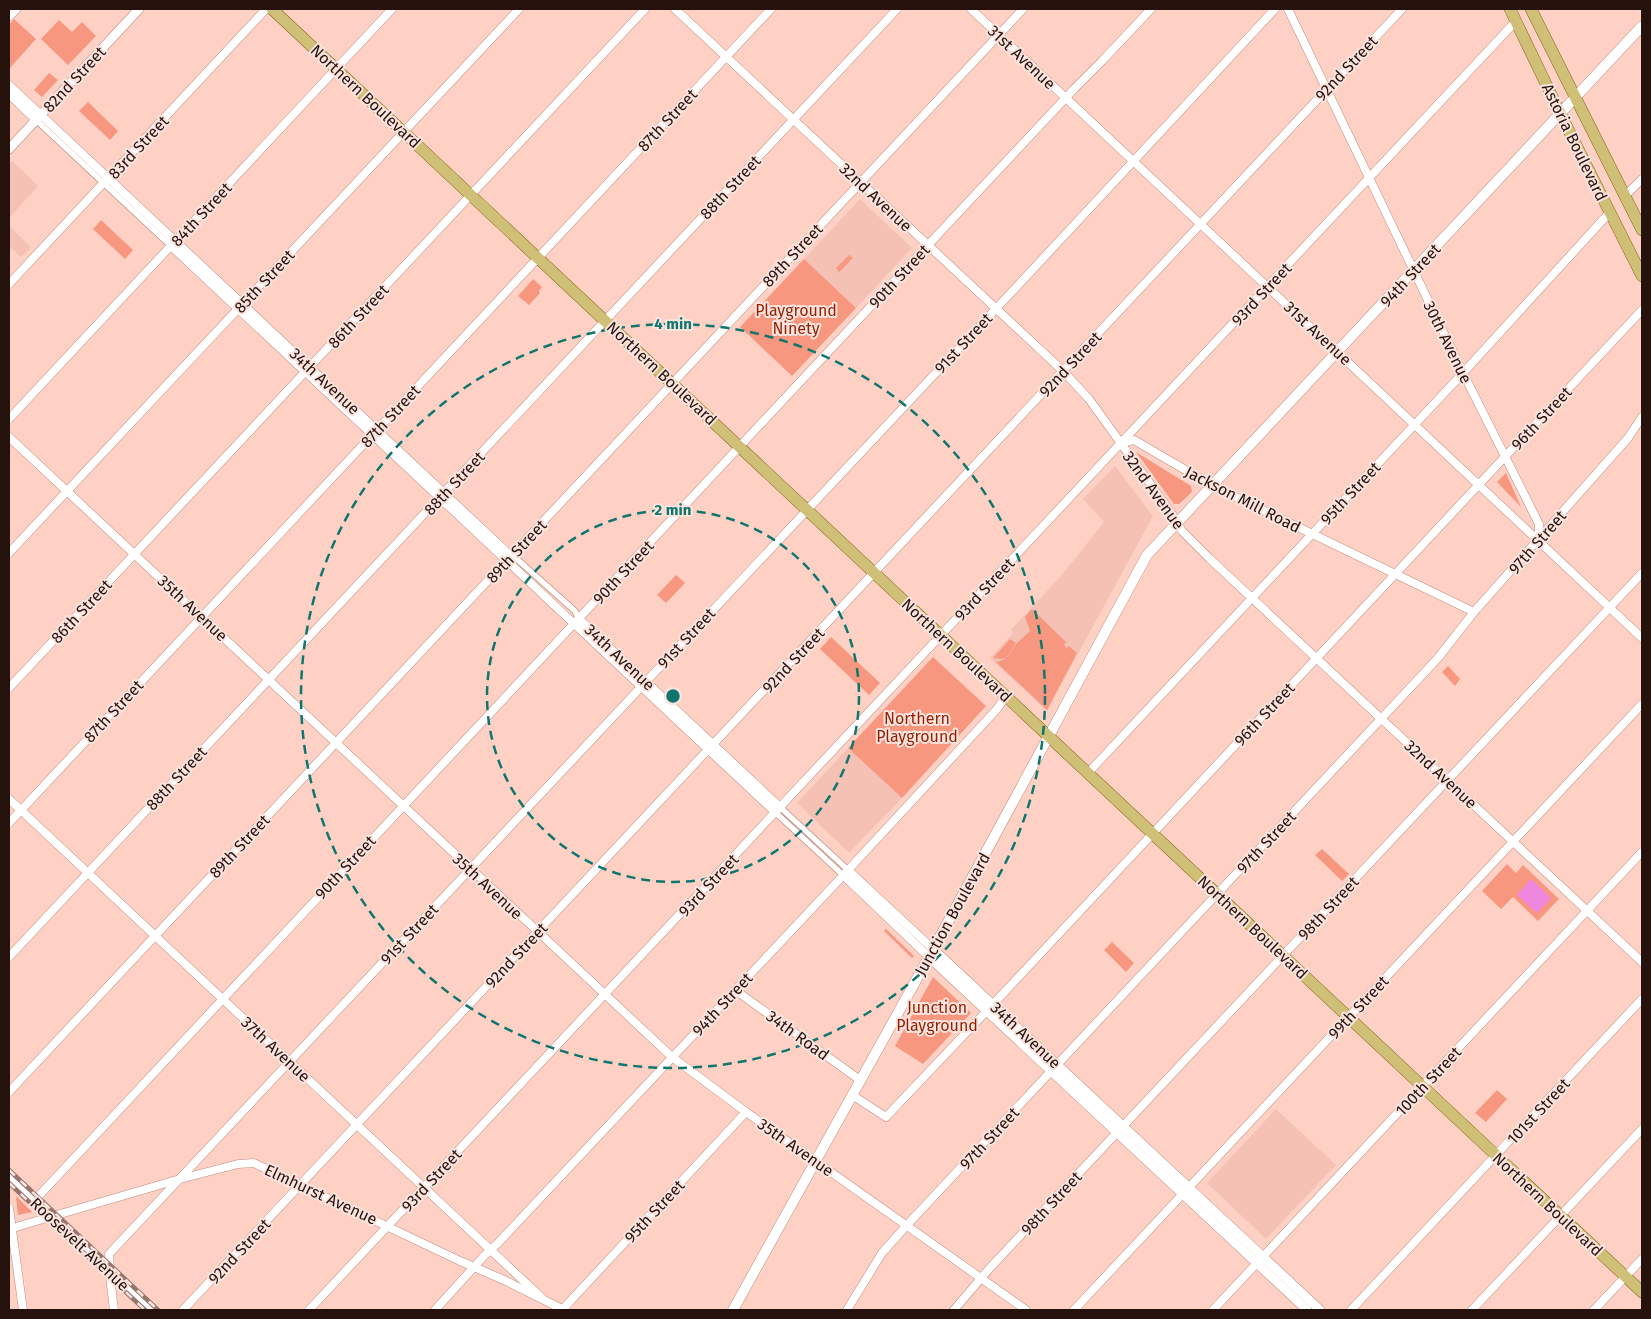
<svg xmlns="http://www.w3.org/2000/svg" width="1651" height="1319" font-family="'Fira Sans',sans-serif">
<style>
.built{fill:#f4c1b4}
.green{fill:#f89780}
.water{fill:#f087de}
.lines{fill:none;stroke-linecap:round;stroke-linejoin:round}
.pedestrian-casing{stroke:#c08b7e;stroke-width:7}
.minor-casing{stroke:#c08b7e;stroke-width:9}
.tertiary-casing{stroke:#c08b7e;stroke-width:10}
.secondary-casing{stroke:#c08b7e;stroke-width:11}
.primary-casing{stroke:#806615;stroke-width:12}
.pedestrian{stroke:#fff;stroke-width:5.5}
.minor{stroke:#fff;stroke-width:8}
.tertiary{stroke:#fff;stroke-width:9}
.secondary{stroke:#fff;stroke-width:10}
.primary{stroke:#d0bf76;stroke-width:11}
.rail-casing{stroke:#98766e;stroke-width:4.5}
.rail{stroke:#fce4de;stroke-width:2.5;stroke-dasharray:8;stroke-linecap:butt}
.ring{fill:none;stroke:#0f766e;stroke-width:2.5;stroke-dasharray:9 6}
.labels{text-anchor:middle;stroke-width:4;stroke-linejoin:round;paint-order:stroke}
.street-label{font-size:16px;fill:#26120d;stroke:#fce4de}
.park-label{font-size:16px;fill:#941f00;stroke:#fce4de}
.centre{fill:#0f766e;stroke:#fce4de;stroke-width:2.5}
.ring-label{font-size:15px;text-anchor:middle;font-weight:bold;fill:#0f766e;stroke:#fce4de;stroke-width:4;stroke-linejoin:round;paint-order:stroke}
</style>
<rect width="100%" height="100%" fill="#ffd1c5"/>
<g class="built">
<path d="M 12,161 L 38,186 L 9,218 L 9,165 Z"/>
<path d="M 860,199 L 912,248 L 856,308 L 804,259 Z"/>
<path d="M 9,226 L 31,247 L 21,257 L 9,246 Z"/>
<path d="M 1115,466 L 1153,516 L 1047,711 L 990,658 L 1013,633 L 1011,630 L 1061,576 L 1104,522 L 1083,499 Z"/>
<path d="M 848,748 L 902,798 L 849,853 L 797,803 Z"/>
<path d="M 1276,1109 L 1336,1165 L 1266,1239 L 1207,1183 Z"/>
</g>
<g class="green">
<path d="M 14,19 L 36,39 L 10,68 L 9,25 Z"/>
<path d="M 59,20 L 72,32 L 82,22 L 96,36 L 68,65 L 41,39 Z"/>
<path d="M 49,73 L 58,80 L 42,97 L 34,90 Z"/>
<path d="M 88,102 L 118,131 L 110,140 L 79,111 Z"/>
<path d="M 101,220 L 133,250 L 125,259 L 93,229 Z"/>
<path d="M 849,255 L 853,258 L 839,272 L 836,268 Z"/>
<path d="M 804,259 L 856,308 L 792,376 L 740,327 Z"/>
<path d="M 533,279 L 542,287 L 539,291 L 540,293 L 529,305 L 518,296 Z"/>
<path d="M 1136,452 L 1191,486 L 1192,492 L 1179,504 L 1174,504 Z"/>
<path d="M 1506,473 L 1521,507 L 1497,482 Z"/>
<path d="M 676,575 L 685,583 L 666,603 L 657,595 Z"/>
<path d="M 1032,609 L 1066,642 L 1064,645 L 1067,648 L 1069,646 L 1077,653 L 1047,710 L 996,662 C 1010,659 1009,653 1017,643 C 1021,639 1026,635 1030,631 L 1025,617 Z"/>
<path d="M 831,637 L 880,683 L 869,695 L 820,649 Z"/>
<path d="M 1010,639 L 1016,643 L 1008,656 L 1003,659 L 993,658 Z"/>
<path d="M 933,657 L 986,706 L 902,798 L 848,748 Z"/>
<path d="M 1448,666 L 1460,679 L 1455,686 L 1442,672 Z"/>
<path d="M 1322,849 L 1349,874 L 1342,881 L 1315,855 Z"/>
<path d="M 1507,864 L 1516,873 L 1523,865 L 1559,899 L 1538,921 L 1513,897 L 1501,909 L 1482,891 Z"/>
<path d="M 886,929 L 914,956 L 912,958 L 884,931 Z"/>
<path d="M 1112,942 L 1134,963 L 1126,972 L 1104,950 Z"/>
<path d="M 933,977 L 971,1013 L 923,1064 L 895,1046 Z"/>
<path d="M 1497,1090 L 1507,1099 L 1486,1122 L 1475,1113 Z"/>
<path d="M 16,1196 L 32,1212 L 18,1215 Z"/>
</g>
<path class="water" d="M 1531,879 L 1551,898 L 1537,913 L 1517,895 Z"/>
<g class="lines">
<g class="pedestrian-casing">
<g id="pedestrian">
<path d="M 36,120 L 171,246"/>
<path d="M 511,556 L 518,560 L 575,611 L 579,619"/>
<path d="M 781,808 L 848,870"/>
<path d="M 776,813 L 843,875"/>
</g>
</g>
<g class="minor-casing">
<g id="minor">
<path d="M 675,9 L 1063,371 L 1089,399 L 1172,514 L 1182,531 L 1209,558 L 1642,962"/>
<path d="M 971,9 L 1642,638"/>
<path d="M 1288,9 L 1463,373 L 1539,524 L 1538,540"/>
<path d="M 9,85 L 511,556"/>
<path d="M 9,94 L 36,120"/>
<path d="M 1625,196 L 1642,179"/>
<path d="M 171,246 L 776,813"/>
<path d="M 9,284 L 266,9"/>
<path d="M 9,419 L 392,9"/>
<path d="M 9,437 L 672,1057 L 746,1112 L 1026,1310"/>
<path d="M 1123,443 L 1134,440 L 1213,486 L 1474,612"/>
<path d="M 9,553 L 519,9"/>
<path d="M 579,619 L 781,808"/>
<path d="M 9,688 L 645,9"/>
<path d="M 1088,773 L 1463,373 L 1610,212"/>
<path d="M 9,799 L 543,1299"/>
<path d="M 9,823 L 771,9"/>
<path d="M 848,870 L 933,949"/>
<path d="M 843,875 L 929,957"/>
<path d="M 9,957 L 897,9"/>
<path d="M 735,990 L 860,1080"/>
<path d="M 9,1092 L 1023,9"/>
<path d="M 852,1095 L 886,1117 L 998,999 L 1642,310"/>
<path d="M 34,1201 L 1074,89 L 1102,61 L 1151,9"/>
<path d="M 9,1208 L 23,1310"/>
<path d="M 9,1229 L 180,1179 L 238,1164 L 254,1163 L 460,1261 L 504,1280 L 564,1310"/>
<path d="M 114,1310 L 111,1285 L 109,1254 L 1022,281 L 1275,9"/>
<path d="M 183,1310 L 1402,9"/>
<path d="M 309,1310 L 1516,21"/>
<path d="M 435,1310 L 484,1256 L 498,1243 L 837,882 L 997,709 L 1006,696"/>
<path d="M 562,1310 L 746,1112"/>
<path d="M 847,1310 L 882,1253 L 907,1225 L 1438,658 L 1474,612 L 1628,438 L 1642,417"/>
<path d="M 954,1310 L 988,1270 L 1642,573"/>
<path d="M 1074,1310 L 1642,704"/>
<path d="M 1213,1310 L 1642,852"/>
<path d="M 1351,1310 L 1642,999"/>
<path d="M 1472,1310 L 1642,1129"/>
<path d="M 1594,1310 L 1642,1259"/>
</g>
</g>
<g class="tertiary-casing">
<g id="tertiary">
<path d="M 9,16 L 16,9"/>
<path d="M 9,149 L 139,9"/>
<path d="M 933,949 L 1320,1310"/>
<path d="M 929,957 L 1307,1310"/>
</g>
</g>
<g class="secondary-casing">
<g id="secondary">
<path d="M 9,1178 L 151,1310"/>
<path d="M 733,1310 L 929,957 L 1147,555 L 1642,26"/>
</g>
</g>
<g class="primary-casing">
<g id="primary">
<path d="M 272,9 L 1642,1292"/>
<path d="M 1510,9 L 1560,113 L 1642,276"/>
<path d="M 1531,9 L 1642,230"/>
</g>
</g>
<use href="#pedestrian" class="pedestrian"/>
<use href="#minor" class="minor"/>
<use href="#tertiary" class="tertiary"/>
<use href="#secondary" class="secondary"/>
<use href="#primary" class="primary"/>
<g class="rail-casing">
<g id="rail">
<path d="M 9,1170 L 158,1310"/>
<path d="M 9,1183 L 145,1310"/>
</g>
</g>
<use href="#rail" class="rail"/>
</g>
<g class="ring">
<circle cx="673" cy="696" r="186"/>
<circle cx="673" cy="696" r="372"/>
</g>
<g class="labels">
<g class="street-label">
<text transform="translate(1022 57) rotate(43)" y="6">31st Avenue</text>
<text transform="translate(1346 68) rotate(-47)" y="6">92nd Street</text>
<text transform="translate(74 79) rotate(-47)" y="6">82nd Street</text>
<text transform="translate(366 96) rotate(43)" y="6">Northern Boulevard</text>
<text transform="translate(667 120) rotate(-47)" y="6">87th Street</text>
<text transform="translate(1575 142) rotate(64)" y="6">Astoria Boulevard</text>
<text transform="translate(138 147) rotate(-47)" y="6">83rd Street</text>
<text transform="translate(730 187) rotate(-47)" y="6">88th Street</text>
<text transform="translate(876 197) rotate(43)" y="6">32nd Avenue</text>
<text transform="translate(201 214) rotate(-47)" y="6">84th Street</text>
<text transform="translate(792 255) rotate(-47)" y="6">89th Street</text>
<text transform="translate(1410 275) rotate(-47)" y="6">94th Street</text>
<text transform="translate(899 276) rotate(-47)" y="6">90th Street</text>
<text transform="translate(264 281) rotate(-47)" y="6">85th Street</text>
<text transform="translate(1261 294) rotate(-47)" y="6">93rd Street</text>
<text transform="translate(358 316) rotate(-47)" y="6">86th Street</text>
<text transform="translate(1318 333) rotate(43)" y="6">31st Avenue</text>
<text transform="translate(1448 342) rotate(64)" y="6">30th Avenue</text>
<text transform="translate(963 343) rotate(-47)" y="6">91st Street</text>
<text transform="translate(1070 364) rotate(-47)" y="6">92nd Street</text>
<text transform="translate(662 373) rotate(43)" y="6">Northern Boulevard</text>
<text transform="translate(325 381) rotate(43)" y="6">34th Avenue</text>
<text transform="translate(390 416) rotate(-47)" y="6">87th Street</text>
<text transform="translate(1541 418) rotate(-47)" y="6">96th Street</text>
<text transform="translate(454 483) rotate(-47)" y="6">88th Street</text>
<text transform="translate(1154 490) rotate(54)" y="6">32nd Avenue</text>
<text transform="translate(1350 493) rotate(-47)" y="6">95th Street</text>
<text transform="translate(1243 499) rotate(27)" y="6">Jackson Mill Road</text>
<text transform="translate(1537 542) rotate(-49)" y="6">97th Street</text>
<text transform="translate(516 551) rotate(-47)" y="6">89th Street</text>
<text transform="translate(623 572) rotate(-47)" y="6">90th Street</text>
<text transform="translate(984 589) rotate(-47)" y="6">93rd Street</text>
<text transform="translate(193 608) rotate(43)" y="6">35th Avenue</text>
<text transform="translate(81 611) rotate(-47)" y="6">86th Street</text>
<text transform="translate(686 638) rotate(-47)" y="6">91st Street</text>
<text transform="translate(957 650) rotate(43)" y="6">Northern Boulevard</text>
<text transform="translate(620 657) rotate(43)" y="6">34th Avenue</text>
<text transform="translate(793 660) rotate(-47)" y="6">92nd Street</text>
<text transform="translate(113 711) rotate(-47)" y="6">87th Street</text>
<text transform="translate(1264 714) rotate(-47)" y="6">96th Street</text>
<text transform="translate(1441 774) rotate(43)" y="6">32nd Avenue</text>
<text transform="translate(176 778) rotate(-47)" y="6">88th Street</text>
<text transform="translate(1266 842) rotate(-47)" y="6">97th Street</text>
<text transform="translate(239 846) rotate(-47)" y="6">89th Street</text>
<text transform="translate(345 867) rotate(-47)" y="6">90th Street</text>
<text transform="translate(708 885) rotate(-47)" y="6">93rd Street</text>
<text transform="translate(488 886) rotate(43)" y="6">35th Avenue</text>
<text transform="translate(1328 908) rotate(-47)" y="6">98th Street</text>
<text transform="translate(952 914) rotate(-61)" y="6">Junction Boulevard</text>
<text transform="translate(1253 927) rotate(43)" y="6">Northern Boulevard</text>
<text transform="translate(409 934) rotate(-47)" y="6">91st Street</text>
<text transform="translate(516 955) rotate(-47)" y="6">92nd Street</text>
<text transform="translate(722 1004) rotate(-47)" y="6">94th Street</text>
<text transform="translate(1358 1007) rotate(-47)" y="6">99th Street</text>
<text transform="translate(798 1035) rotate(36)" y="6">34th Road</text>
<text transform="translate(1026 1035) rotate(43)" y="6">34th Avenue</text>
<text transform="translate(276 1049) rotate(43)" y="6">37th Avenue</text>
<text transform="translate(1428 1081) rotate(-47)" y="6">100th Street</text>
<text transform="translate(1538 1111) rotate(-47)" y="6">101st Street</text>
<text transform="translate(989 1138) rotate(-47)" y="6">97th Street</text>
<text transform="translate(796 1147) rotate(35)" y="6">35th Avenue</text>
<text transform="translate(431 1180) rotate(-47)" y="6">93rd Street</text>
<text transform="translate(321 1194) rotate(25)" y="6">Elmhurst Avenue</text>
<text transform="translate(1051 1203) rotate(-47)" y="6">98th Street</text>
<text transform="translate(1548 1204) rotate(43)" y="6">Northern Boulevard</text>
<text transform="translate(654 1211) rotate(-47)" y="6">95th Street</text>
<text transform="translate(80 1244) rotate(43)" y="6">Roosevelt Avenue</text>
<text transform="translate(239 1251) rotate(-47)" y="6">92nd Street</text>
</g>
<g class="park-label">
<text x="796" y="316">Playground<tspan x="796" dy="18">Ninety</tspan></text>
<text x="917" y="724">Northern<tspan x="917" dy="18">Playground</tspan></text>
<text x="937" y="1013">Junction<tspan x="937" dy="18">Playground</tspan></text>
</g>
</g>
<circle cx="673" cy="696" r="8" class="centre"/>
<g class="ring-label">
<text x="673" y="329">4 min</text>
<text x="673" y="515">2 min</text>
</g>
<rect width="1651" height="1319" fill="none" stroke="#26120d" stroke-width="20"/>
</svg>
